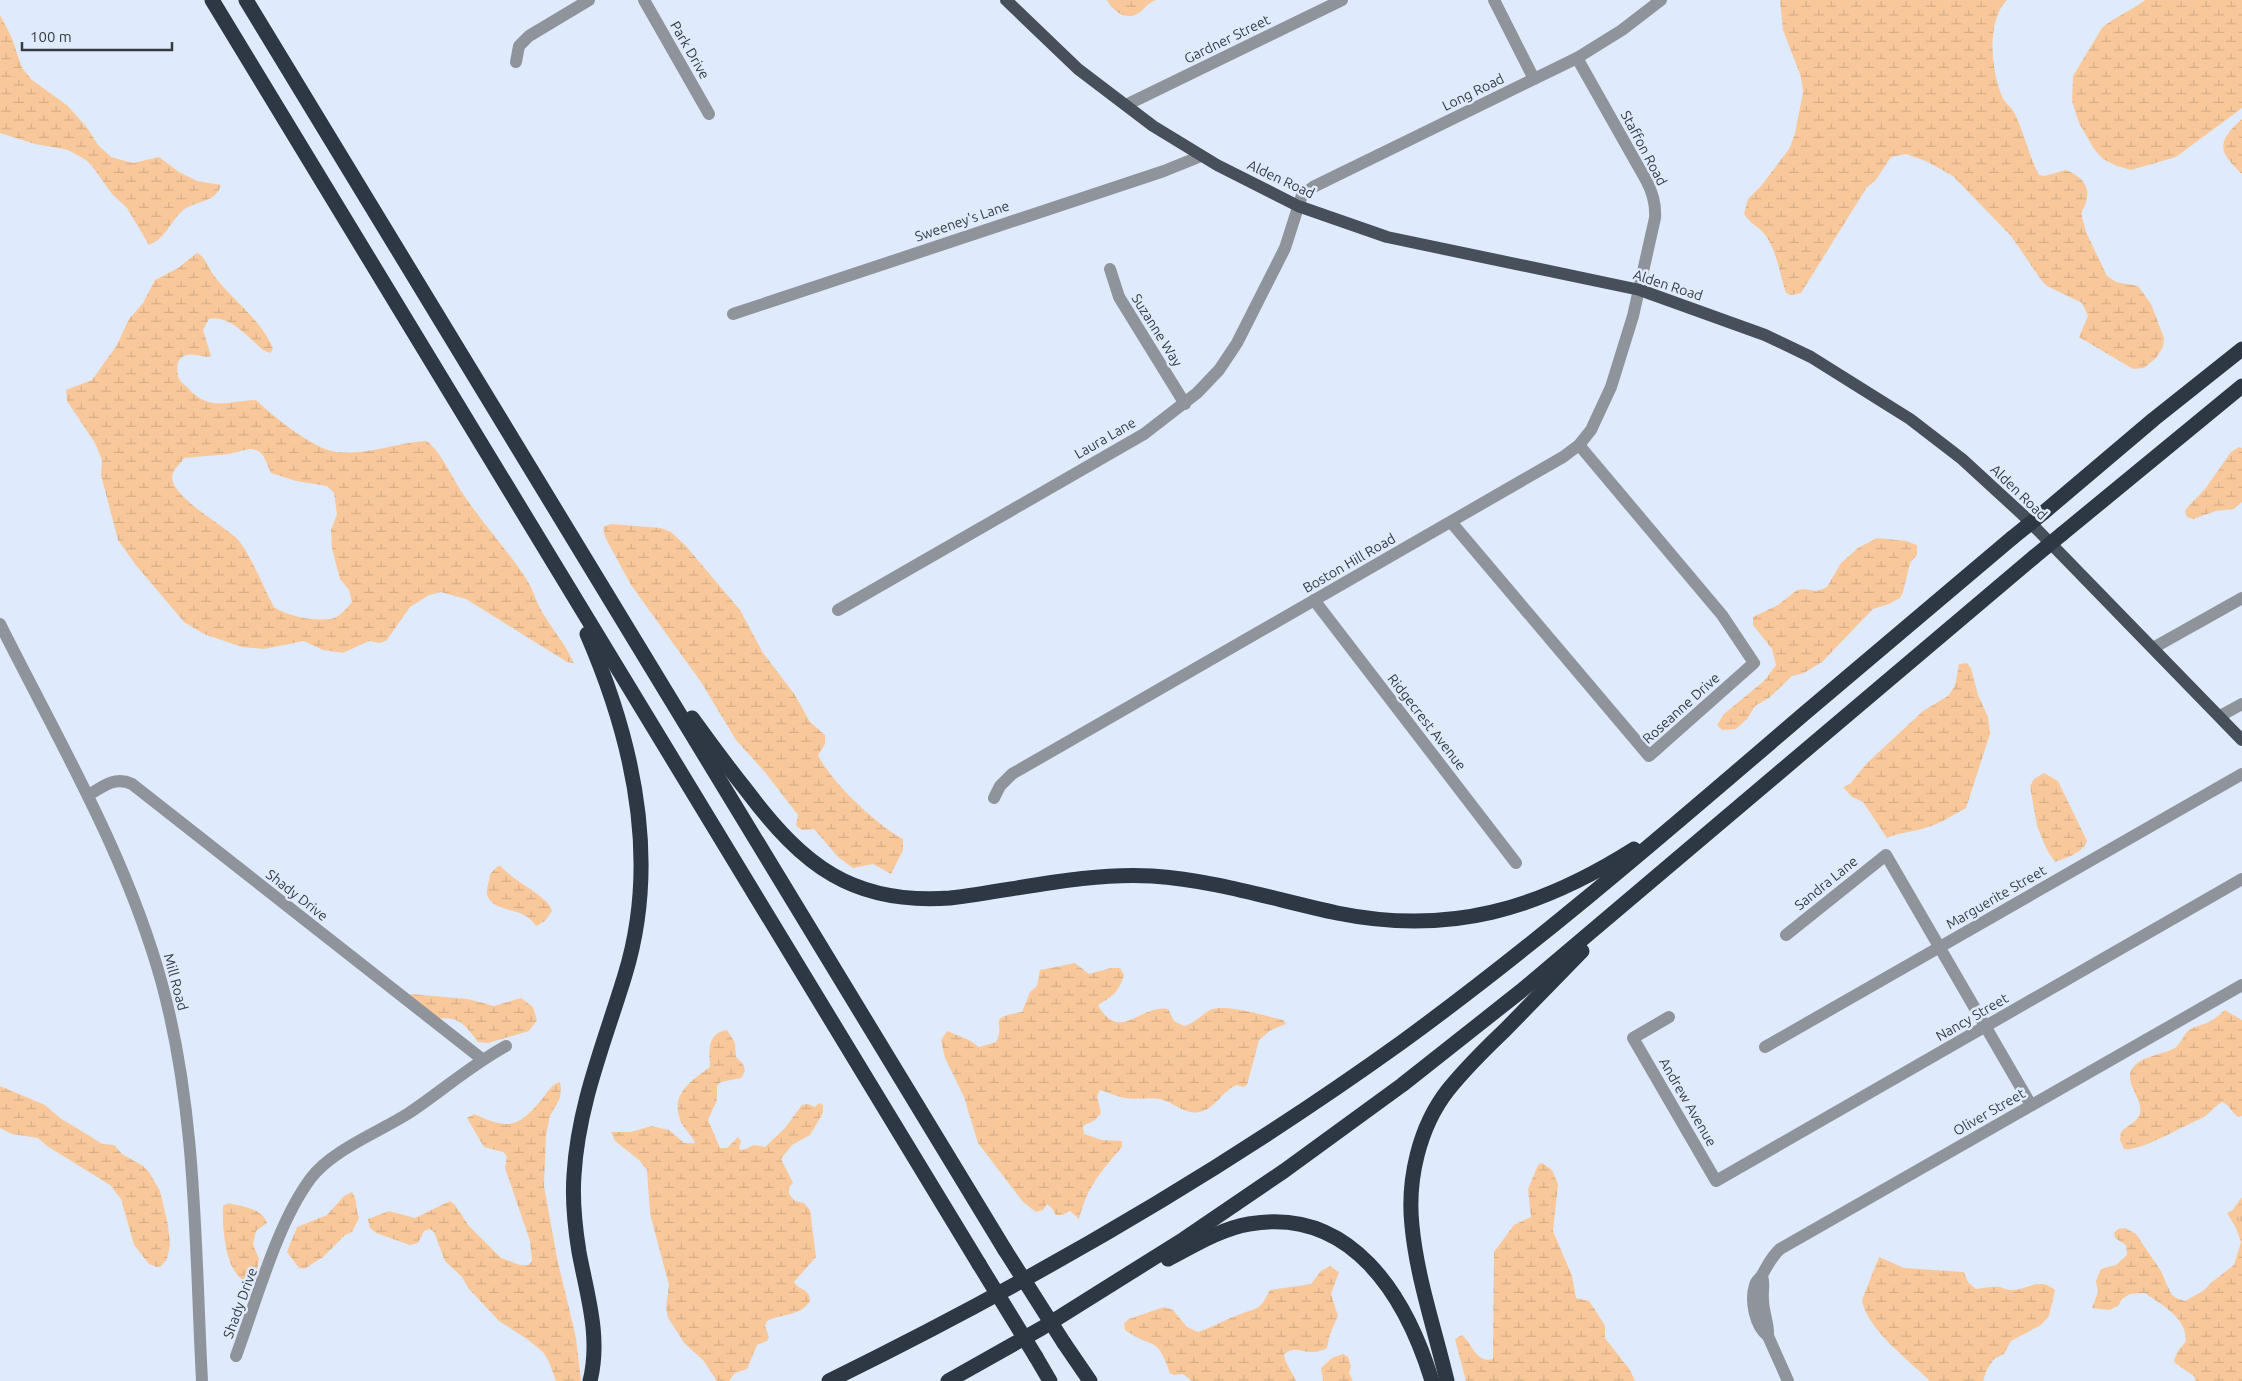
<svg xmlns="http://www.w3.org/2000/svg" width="2242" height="1381" font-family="Ubuntu,sans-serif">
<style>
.wetland{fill:url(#wetland-marsh);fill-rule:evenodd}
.park{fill:url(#park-tufts)}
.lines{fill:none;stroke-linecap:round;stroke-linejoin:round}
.minor{stroke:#8f949b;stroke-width:12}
.major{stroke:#474f5b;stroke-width:12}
.highway{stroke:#2e3744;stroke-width:15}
.highway-bridge{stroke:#2e3744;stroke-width:15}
.labels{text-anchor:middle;stroke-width:5;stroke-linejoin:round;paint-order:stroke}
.street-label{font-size:14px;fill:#353a40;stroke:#dfebfc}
</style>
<defs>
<pattern id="wetland-marsh" width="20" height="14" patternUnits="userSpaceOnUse" patternTransform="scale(1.25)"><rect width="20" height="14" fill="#f8c89b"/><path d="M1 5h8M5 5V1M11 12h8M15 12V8" fill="none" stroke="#d5ad87"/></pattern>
<pattern id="park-tufts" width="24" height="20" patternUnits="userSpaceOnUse" patternTransform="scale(1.25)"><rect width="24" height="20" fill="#f8c89b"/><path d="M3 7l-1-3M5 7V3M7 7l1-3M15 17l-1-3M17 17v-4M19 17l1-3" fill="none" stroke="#d5ad87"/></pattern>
</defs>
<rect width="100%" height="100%" fill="#dfebfc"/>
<g class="wetland">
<path d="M 1107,0 L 1156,0 C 1146,4 1145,9 1137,14 C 1125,21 1112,10 1107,0 Z"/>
<path d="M 1780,0 L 2007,0 C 1986,21 1991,70 2002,96 C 2004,103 2012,107 2015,114 C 2025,135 2028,154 2039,175 L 2044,176 L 2066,170 C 2088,179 2093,193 2081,213 L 2086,232 L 2107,276 L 2116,282 L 2138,286 L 2151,304 L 2164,338 L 2163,347 L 2156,358 L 2144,368 L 2133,369 L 2079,337 L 2088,316 L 2082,303 L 2047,286 L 2042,281 L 2011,236 L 1953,176 L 1928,162 L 1906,154 L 1891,157 L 1875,181 L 1867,187 L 1801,293 L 1791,295 L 1786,293 C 1780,275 1777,252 1766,236 C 1760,227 1750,224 1744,214 L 1748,199 L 1761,186 L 1789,149 L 1795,134 L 1803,92 L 1801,77 L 1783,30 Z"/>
<path d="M 2145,0 L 2242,0 L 2242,108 L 2176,157 L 2131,170 L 2117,166 L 2103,159 L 2094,149 L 2079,123 L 2072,101 L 2073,76 L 2102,28 C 2114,17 2131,11 2145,0 Z"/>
<path d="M 0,15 L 11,36 L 22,68 L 32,80 L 68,106 L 88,129 L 98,145 L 111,157 L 133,163 L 159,157 L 179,172 L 197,181 L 221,185 C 216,204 193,200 181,212 C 169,224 166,238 149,245 L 127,208 L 112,194 L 92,166 L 86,160 L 68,150 L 35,144 L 0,133 Z"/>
<path d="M 2242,119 L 2242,174 C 2219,152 2215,143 2242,119 Z"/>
<path d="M 197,253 C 206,257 209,270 215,277 C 232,299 264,323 273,349 L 270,353 L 263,350 C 249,338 229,314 209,319 L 203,330 L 211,356 C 202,359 190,350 181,358 C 176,362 177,370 178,376 C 179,381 184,384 188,388 C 209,412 228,401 256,400 C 273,416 313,449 336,452 C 366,456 398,442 427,441 C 443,455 450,474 461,491 C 481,522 507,549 527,580 C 533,589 535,599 540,608 C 550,627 565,643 574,663 L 567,662 L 466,599 L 441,592 L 429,595 L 410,607 L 386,641 L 380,643 L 369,641 L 343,653 L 323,650 L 304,641 L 264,649 L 242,647 L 204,634 L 184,622 L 135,564 L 118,540 L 101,475 L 102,460 L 95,443 L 67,401 L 66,390 L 92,380 L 117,345 L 129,319 L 143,303 L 155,280 L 178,268 ZM 249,449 C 264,449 265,460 271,473 L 296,481 L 327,486 L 334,493 L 337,514 L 331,530 L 332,549 L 340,579 L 349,590 L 352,602 C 346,609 340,617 331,619 C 313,621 289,617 274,607 C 263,587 254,562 240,542 C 229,527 164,495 173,473 C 175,468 181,463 184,458 L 229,454 Z"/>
<path d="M 2239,447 L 2242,448 L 2242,502 L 2234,509 L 2216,511 L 2193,519 L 2187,517 L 2185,511 L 2187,508 L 2205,489 L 2231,452 Z"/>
<path d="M 611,524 L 661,528 L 671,532 L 685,545 L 740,610 L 763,653 L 795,695 L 810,722 L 825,735 L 825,744 L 818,755 C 830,781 879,827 903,839 L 903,850 L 891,874 L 873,864 L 853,868 L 838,857 L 814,829 L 802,830 L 796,826 L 798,815 L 764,771 L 736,740 L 701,682 L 631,585 L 605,537 L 603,527 Z"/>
<path d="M 1877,538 L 1906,541 L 1917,545 L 1917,555 L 1910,563 L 1903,592 L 1900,598 L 1889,604 L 1873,609 L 1822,662 L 1804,673 L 1792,676 L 1769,698 L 1755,706 L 1747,719 L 1736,729 L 1722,730 L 1717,725 L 1724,714 L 1764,681 L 1776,665 L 1772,649 L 1753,625 L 1753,617 L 1778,605 L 1797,590 L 1803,589 L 1817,591 L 1827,587 L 1841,563 L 1858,548 Z"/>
<path d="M 1967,663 L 1971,668 L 1978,695 L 1988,717 L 1990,734 L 1966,808 C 1950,817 1936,826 1918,830 C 1906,833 1899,833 1887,838 L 1863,802 L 1852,797 L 1843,787 L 1850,784 L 1866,764 L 1923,711 L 1948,696 L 1955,686 L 1959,664 Z"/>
<path d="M 2044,773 L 2058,781 L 2087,841 C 2083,853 2066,858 2055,862 L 2047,850 L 2037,826 L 2030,786 L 2034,779 Z"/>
<path d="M 498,866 L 501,866 C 512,881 549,896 552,911 L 545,921 L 536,926 C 533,922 529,917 524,915 C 513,909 490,909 487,894 C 486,887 490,881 490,874 Z"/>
<path d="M 1075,963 L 1089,974 L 1111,968 L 1120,968 L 1124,975 C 1119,992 1112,997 1098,1005 C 1120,1044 1140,1004 1168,1009 L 1174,1021 L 1184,1026 C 1195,1023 1201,1015 1210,1010 C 1226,1003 1266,1016 1283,1020 L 1286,1024 L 1271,1030 L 1259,1040 L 1247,1085 L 1243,1087 L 1237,1085 C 1223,1090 1217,1106 1203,1111 C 1186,1117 1176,1103 1160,1099 C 1149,1097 1137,1100 1125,1098 C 1117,1097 1108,1092 1100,1090 L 1097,1096 L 1101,1113 L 1095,1120 L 1083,1126 L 1084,1134 L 1102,1140 L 1122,1141 L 1122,1147 C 1101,1171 1087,1187 1079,1219 L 1070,1211 L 1062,1215 L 1056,1215 L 1051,1207 L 1047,1204 L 1043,1210 L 1036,1212 L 1023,1202 L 978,1143 L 964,1097 L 945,1058 L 941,1040 L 947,1031 L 969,1040 L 979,1047 L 996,1042 C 1007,1022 984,1018 1022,1012 L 1030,992 L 1037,986 L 1040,970 Z"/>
<path d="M 411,994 L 468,999 L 494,1006 L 521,998 L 533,1007 L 537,1020 L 529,1031 L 488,1043 L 478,1042 C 464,1023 457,1014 432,1020 L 407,998 Z"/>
<path d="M 2225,1010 L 2242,1020 L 2242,1116 L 2238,1117 C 2232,1113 2229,1104 2222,1102 C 2215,1106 2207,1117 2200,1119 C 2185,1125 2138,1153 2124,1149 L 2120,1140 L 2121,1132 C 2125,1127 2132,1125 2136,1120 C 2151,1105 2122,1085 2132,1069 C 2140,1056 2161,1055 2173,1049 C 2180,1046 2183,1036 2188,1031 C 2194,1026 2203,1025 2209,1022 C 2215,1019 2220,1014 2225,1010 Z"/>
<path d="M 727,1030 L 735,1043 L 736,1057 L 743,1064 L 745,1071 L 741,1078 L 721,1082 L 717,1086 L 717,1100 L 708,1120 L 720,1148 L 727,1148 L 738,1137 L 741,1141 L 739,1149 L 743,1150 L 754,1145 L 765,1147 L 785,1128 L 802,1105 L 808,1104 L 815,1107 L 819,1103 L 823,1105 L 823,1113 L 810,1135 L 792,1145 L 781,1159 L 793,1183 L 789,1187 L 789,1194 L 795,1201 L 804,1203 L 810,1210 L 816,1257 L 794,1282 C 799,1291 810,1288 810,1301 C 801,1316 781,1314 767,1321 L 765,1326 L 769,1337 L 767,1341 L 757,1345 L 747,1369 L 735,1373 L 729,1381 L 717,1381 L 703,1360 L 685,1344 L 668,1318 L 666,1308 L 669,1285 L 650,1214 L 647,1170 L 639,1160 L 615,1141 L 611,1132 L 631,1132 L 651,1126 L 669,1130 L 684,1143 L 695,1143 C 692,1135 686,1131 682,1124 C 668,1095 690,1082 710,1067 C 709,1051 707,1033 727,1030 Z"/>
<path d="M 560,1082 L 561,1088 L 560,1098 L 550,1116 L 546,1135 L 544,1186 L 557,1258 L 576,1338 L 581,1381 L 556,1381 L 549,1362 L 543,1352 L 527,1339 L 499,1321 L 469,1289 L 462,1277 L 445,1261 L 434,1232 L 430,1229 L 424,1231 L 418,1243 L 410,1245 L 376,1233 L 370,1228 L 368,1219 L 389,1211 L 415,1218 L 450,1201 L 455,1205 L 469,1226 L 501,1258 L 520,1265 L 528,1265 L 532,1261 L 530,1241 L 505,1168 L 507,1156 L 503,1152 L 484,1147 L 467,1118 L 474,1114 C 509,1130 518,1128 543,1098 C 548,1091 552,1084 560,1082 Z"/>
<path d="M 0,1086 L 45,1105 L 60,1118 L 93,1138 L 102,1144 L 114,1145 L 122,1154 L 143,1166 L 149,1172 L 160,1191 L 168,1225 L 170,1245 L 167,1259 L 161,1266 L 157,1267 L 149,1264 L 134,1245 L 121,1199 L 110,1185 L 47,1146 L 38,1138 L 12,1134 L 0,1128 Z"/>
<path d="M 1542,1163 L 1552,1170 L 1558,1184 L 1553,1231 L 1572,1276 L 1576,1298 L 1589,1301 L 1597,1313 L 1605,1326 L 1605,1338 L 1630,1370 L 1635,1381 L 1466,1381 L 1455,1339 L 1462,1335 C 1472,1343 1476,1364 1493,1359 L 1494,1252 L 1514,1225 L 1531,1217 L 1528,1189 L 1538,1165 Z"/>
<path d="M 352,1192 C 358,1201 355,1208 359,1218 L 352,1232 L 345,1235 L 323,1257 L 304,1269 L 299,1268 L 287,1252 L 297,1227 L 327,1215 L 344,1196 Z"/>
<path d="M 2242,1197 L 2242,1381 L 2196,1381 L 2194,1376 L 2175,1363 L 2174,1360 L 2178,1351 L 2186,1341 C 2186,1317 2163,1306 2145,1293 L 2130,1294 L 2122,1299 L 2118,1306 L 2109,1310 L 2092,1308 L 2098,1292 L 2096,1281 L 2101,1269 L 2116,1265 L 2127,1255 L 2126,1245 L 2115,1238 L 2114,1233 L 2118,1229 L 2125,1228 L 2136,1234 L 2161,1271 L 2171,1294 L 2176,1298 L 2185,1301 L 2203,1291 L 2212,1282 L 2234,1265 L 2241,1242 L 2232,1217 L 2234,1208 Z"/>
<path d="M 229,1203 C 242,1207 262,1208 267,1223 L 256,1231 L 253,1244 L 259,1259 L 255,1283 C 251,1282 246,1282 243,1280 C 225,1269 222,1226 223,1206 Z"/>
<path d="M 1879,1257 L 1904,1268 L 1964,1272 L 1968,1282 L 1976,1289 C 1984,1288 1992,1286 2000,1287 C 2003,1288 2007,1290 2011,1290 C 2026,1291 2039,1276 2055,1290 L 2049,1316 L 2041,1325 L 2011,1341 L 2004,1354 L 1994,1359 L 1987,1369 L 1983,1381 L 1930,1381 C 1909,1360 1867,1330 1862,1300 Z"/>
<path d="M 1330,1266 L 1339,1272 L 1331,1294 L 1338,1316 L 1330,1334 L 1327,1348 C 1323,1350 1318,1352 1314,1352 C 1302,1353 1296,1345 1284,1354 L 1285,1360 L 1296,1381 L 1192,1381 L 1183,1374 L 1174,1375 L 1170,1373 C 1157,1334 1153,1350 1125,1330 L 1124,1323 L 1129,1319 L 1164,1307 L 1173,1310 L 1187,1327 L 1198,1332 C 1212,1327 1225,1320 1238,1315 C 1258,1307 1259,1312 1270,1290 L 1311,1284 L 1321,1271 Z"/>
<path d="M 1343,1354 L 1348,1357 L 1351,1366 L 1349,1373 L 1353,1381 L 1323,1381 L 1321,1368 L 1332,1358 Z"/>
</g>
<path class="park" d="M 2242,1205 L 2242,1238 L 2227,1213 Z"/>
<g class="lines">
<g class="minor">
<path d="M 644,0 L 709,114"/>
<path d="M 1494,0 L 1534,79"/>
<path d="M 516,62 L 519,46 L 529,36 L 589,0"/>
<path d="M 1126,105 L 1342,0"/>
<path d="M 1110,269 L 1119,297 L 1185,404"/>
<path d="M 733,314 L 1164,171 L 1201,156"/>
<path d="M 1451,522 L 1649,756 L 1754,663 L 1722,615 L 1579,445"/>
<path d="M 1314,600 L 1516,863"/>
<path d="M 838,610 L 1144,434 L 1197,393 L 1219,370 L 1237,343 L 1285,248 L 1302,195 L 1313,187 L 1577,58 L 1622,30 L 1661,0"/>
<path d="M 0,624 C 59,742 127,856 162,984 C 197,1113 195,1249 202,1381"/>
<path d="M 2153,648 L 2242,598"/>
<path d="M 2220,716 L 2242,704"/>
<path d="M 89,795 C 103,786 115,776 132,784 L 482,1059"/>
<path d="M 994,798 L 1000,786 L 1012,774 L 1563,457 L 1579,445 L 1591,430 L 1611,387 L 1633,316 L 1655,218 C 1656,204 1653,193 1646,180 L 1577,58"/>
<path d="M 1786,935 L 1886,855 L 2031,1105"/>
<path d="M 1669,1017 L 1633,1038 L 1716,1181 L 2242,879"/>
<path d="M 1765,1047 L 2242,774"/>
<path d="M 1762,1276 C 1765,1284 1762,1291 1763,1300 C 1763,1312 1769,1324 1768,1336 L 1788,1381"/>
<path d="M 1768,1336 C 1755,1326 1750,1301 1755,1285 C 1756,1280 1760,1279 1762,1275 C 1768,1265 1771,1257 1780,1249 L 2242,985"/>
<path d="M 236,1356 C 256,1302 277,1223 311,1178 C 332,1150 379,1132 409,1113 C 442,1091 471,1065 506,1046"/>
</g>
<path class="major" d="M 1006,0 L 1078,69 L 1153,126 L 1217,165 L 1298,206 L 1387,237 L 1640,290 L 1765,335 L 1811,357 L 1910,419 L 1962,459 L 2023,515 L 2242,740"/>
<g class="highway">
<path d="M 212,0 L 979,1264"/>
<path d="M 246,0 L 1005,1250"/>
<path d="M 2043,513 L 2154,419 L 2242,349"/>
<path d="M 2062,534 L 2242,386"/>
<path d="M 587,634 C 633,740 660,861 625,975 C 605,1041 578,1105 574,1175 C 572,1201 575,1227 579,1252 C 587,1295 601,1337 590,1381"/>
<path d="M 692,718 C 710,743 728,767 747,791 C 803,865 852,905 950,898 C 1016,890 1087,872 1152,876 C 1215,880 1276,900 1337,913 C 1450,936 1539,909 1634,849"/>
<path d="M 1168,1259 C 1193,1246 1220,1229 1249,1224 C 1351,1206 1406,1296 1432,1381"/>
<path d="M 1064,1343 L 1090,1381"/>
<path d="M 1036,1357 L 1050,1381"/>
<path d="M 829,1381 C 1029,1283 1221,1172 1402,1042 C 1542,940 1673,826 1805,713 C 1874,655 1943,597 2012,538"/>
<path d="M 948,1381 L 1042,1328 L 1184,1239 L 1284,1171 L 1402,1085 L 1521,991 L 2034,557"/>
<path d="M 1447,1381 C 1435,1330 1417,1278 1412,1226 C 1407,1180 1419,1127 1448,1090 C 1465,1069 1485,1049 1505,1030 C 1530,1004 1556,978 1582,951"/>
</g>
<g class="highway-bridge">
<path d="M 2012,538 L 2043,513"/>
<path d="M 2034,557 L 2062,534"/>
<path d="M 1005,1250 L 1064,1343"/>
<path d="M 979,1264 L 1036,1357"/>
</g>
</g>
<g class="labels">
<g class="street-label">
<text transform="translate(1227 39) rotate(-26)" y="5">Gardner Street</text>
<text transform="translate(690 50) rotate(60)" y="5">Park Drive</text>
<text transform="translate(1473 92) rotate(-26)" y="5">Long Road</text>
<text transform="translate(1644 148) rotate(62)" y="5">Staffon Road</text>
<text transform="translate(1281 179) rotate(25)" y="5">Alden Road</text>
<text transform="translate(962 221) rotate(-19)" y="5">Sweeney's Lane</text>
<text transform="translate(1668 285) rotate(18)" y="5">Alden Road</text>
<text transform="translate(1157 330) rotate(58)" y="5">Suzanne Way</text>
<text transform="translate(1105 438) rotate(-30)" y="5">Laura Lane</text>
<text transform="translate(2019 492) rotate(44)" y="5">Alden Road</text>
<text transform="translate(1349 563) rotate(-30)" y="5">Boston Hill Road</text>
<text transform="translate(1681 708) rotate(-42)" y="5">Roseanne Drive</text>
<text transform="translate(1427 722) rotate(52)" y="5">Ridgecrest Avenue</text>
<text transform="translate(1826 883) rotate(-39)" y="5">Sandra Lane</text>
<text transform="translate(297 895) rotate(38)" y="5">Shady Drive</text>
<text transform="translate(1996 897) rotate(-30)" y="5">Marguerite Street</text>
<text transform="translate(176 982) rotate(75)" y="5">Mill Road</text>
<text transform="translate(1972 1017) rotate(-30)" y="5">Nancy Street</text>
<text transform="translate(1688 1102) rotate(60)" y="5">Andrew Avenue</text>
<text transform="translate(1989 1112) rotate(-30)" y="5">Oliver Street</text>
<text transform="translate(240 1303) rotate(-70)" y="5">Shady Drive</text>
</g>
</g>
<path d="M22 42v8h150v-8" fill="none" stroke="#353a40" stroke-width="2.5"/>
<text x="30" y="42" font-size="15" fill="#353a40" stroke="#dfebfc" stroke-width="4" paint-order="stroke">100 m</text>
</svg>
